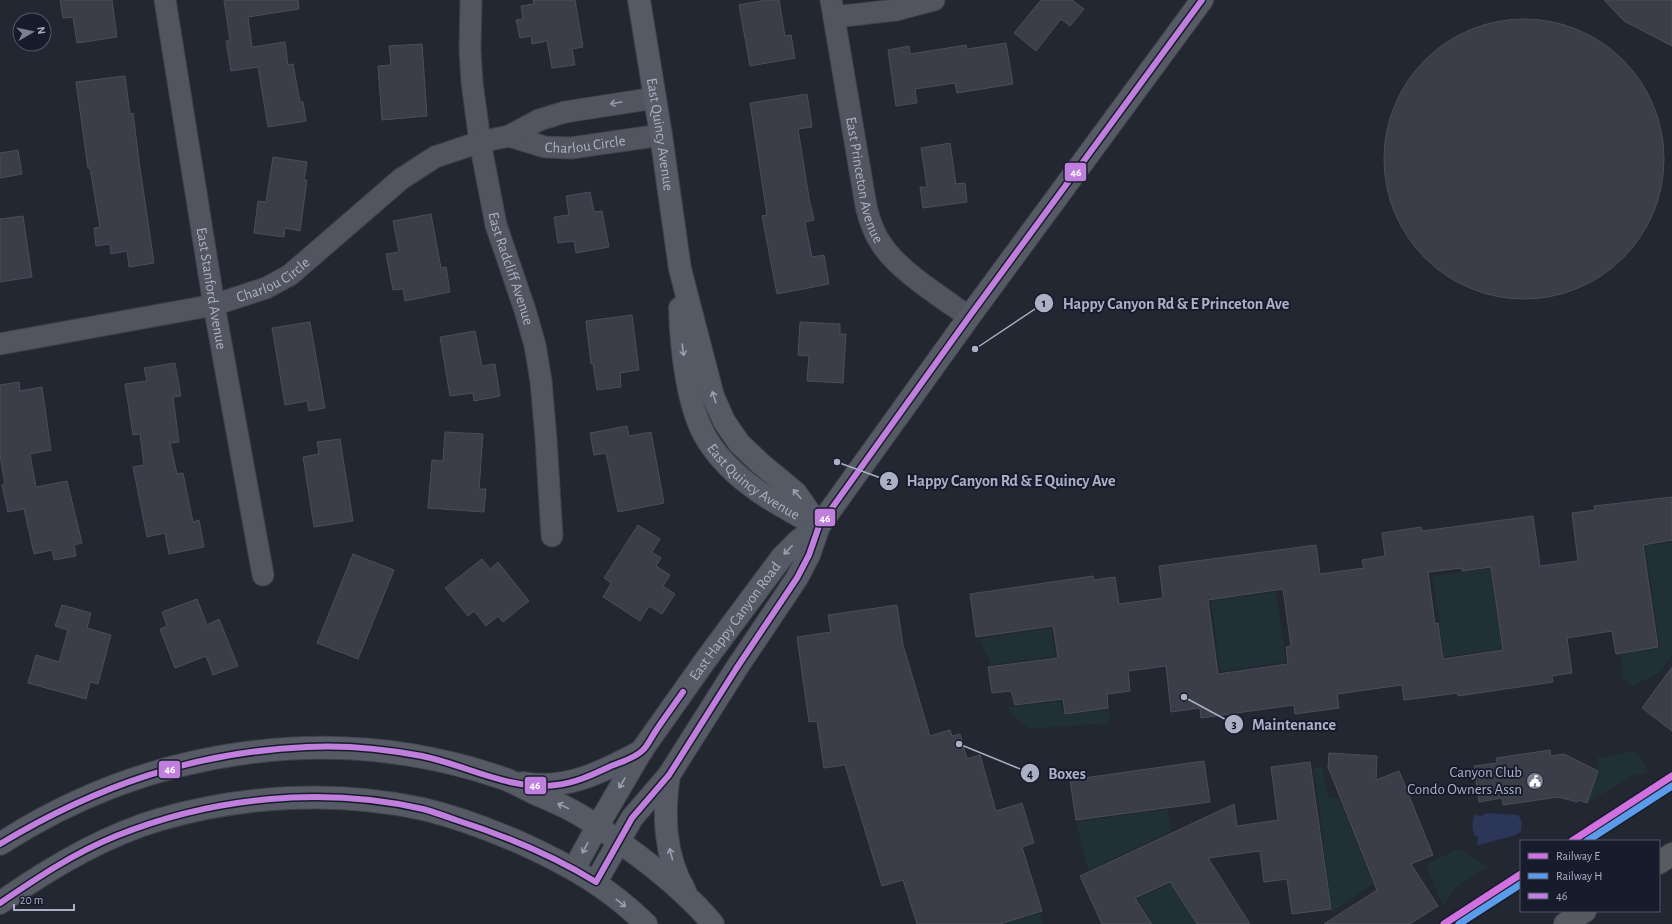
<svg xmlns="http://www.w3.org/2000/svg" width="1672" height="924" font-family="'Alegreya Sans',sans-serif">
<style>
.green{fill:#203037}
.water{fill:#2b3658}
.building{fill:#3b3e48;stroke:#4a4e5a;fill-rule:evenodd}
.lines{fill:none;stroke-linecap:round;stroke-linejoin:round}
.street-casing{stroke:#3f424a;stroke-width:23}
.secondary-casing{stroke:#3f424a;stroke-width:24}
.highway-casing{stroke:#3f434e;stroke-width:24}
.street{stroke:#525560;stroke-width:21}
.secondary{stroke:#565a65;stroke-width:22}
.highway{stroke:#585a5f;stroke-width:22}
.bus-1-casing{stroke:#171c2c;stroke-width:9}
.bus-1{stroke:#c07fdc;stroke-width:6}
.rail-1-casing{stroke:#171c2c;stroke-width:10}
.rail-2-casing{stroke:#171c2c;stroke-width:10}
.rail-1{stroke:#d170df;stroke-width:7}
.rail-2{stroke:#5a9cea;stroke-width:7}
.oneway{stroke:#9499ac}
.oneway2{stroke:#999fb2}
.labels{text-anchor:middle;stroke-width:4;stroke-linejoin:round;paint-order:stroke}
.street-label{font-size:15px;fill:#aab0c5;stroke:#171c2c}
.poi-label{font-size:15px;fill:#aab0c5;stroke:#171c2c;text-anchor:end}
.leader{fill:none;stroke:#aab0c5;stroke-width:1.5}
.callout-dot{fill:#aab0c5;stroke:#171c2c;stroke-width:1.5}
.mark-label{font-size:12px;text-anchor:middle;font-weight:bold;fill:#111}
.callout-label{font-size:16px;text-anchor:middle;font-weight:bold;fill:#aab0c5;stroke:#171c2c;stroke-width:4;stroke-linejoin:round;paint-order:stroke}
.line-badge{stroke:#171c2c;stroke-width:1.5}
.badge-label{font-size:11px;text-anchor:middle;font-weight:bold;fill:#fff}
</style>
<rect width="100%" height="100%" fill="#232731"/>
<g class="green">
<path d="M 1672,542 L 1672,656 L 1658,674 L 1632,686 L 1623,679 L 1620,654 L 1660,648 L 1645,545 Z"/>
<path d="M 1491,568 L 1502,649 L 1444,657 L 1433,576 Z"/>
<path d="M 1276,592 L 1286,662 L 1220,671 L 1211,601 Z"/>
<path d="M 1051,628 L 1055,656 L 991,665 L 979,639 Z"/>
<path d="M 1061,701 L 1063,715 L 1108,710 L 1110,723 L 1029,729 L 1006,708 Z"/>
<path d="M 1633,751 L 1637,754 L 1649,772 L 1631,776 L 1587,803 L 1598,771 L 1598,757 L 1609,757 Z"/>
<path d="M 1314,767 L 1323,768 C 1324,774 1326,794 1329,797 L 1339,799 L 1373,884 L 1332,912 Z"/>
<path d="M 1168,809 L 1171,832 L 1088,870 L 1076,822 Z"/>
<path d="M 1459,849 L 1487,867 L 1457,886 L 1443,906 L 1426,864 Z"/>
<path d="M 1170,884 L 1196,924 L 1154,924 L 1138,899 Z"/>
<path d="M 1040,913 L 1043,924 L 1003,924 Z"/>
</g>
<path class="water" d="M 1487,813 L 1518,815 L 1522,821 L 1521,831 L 1516,835 L 1479,845 L 1477,844 L 1478,837 L 1474,835 C 1473,828 1471,820 1475,815 L 1480,816 Z"/>
<g class="building">
<path d="M 60,0 L 112,0 L 117,37 L 77,43 L 73,17 L 63,18 Z"/>
<path d="M 224,0 L 298,0 L 299,9 L 248,17 L 252,47 L 285,42 L 288,65 L 293,64 L 300,102 L 303,102 L 306,121 L 268,127 L 258,67 L 231,71 L 226,41 L 230,40 Z"/>
<path d="M 533,0 L 575,0 L 583,47 L 572,49 L 575,65 L 552,68 L 547,41 L 532,44 L 531,36 L 520,38 L 516,20 L 523,19 L 521,6 L 534,4 Z"/>
<path d="M 766,0 L 779,0 L 785,36 L 791,35 L 795,58 L 750,66 L 739,5 Z"/>
<path d="M 1041,0 L 1072,0 L 1084,9 L 1070,26 L 1061,19 L 1036,51 L 1014,33 Z"/>
<path d="M 1604,0 L 1672,0 L 1672,46 L 1624,21 Z"/>
<circle cx="1524" cy="159" r="140"/>
<path d="M 1006,43 L 1013,84 L 957,93 L 955,83 L 915,89 L 917,103 L 896,106 L 888,50 L 909,46 L 910,54 L 966,45 L 967,49 Z"/>
<path d="M 422,44 L 427,116 L 382,120 L 378,66 L 391,65 L 389,46 Z"/>
<path d="M 125,76 L 130,114 L 133,113 L 139,161 L 154,263 L 129,267 L 127,251 L 111,254 L 110,244 L 96,246 L 94,228 L 100,227 L 90,168 L 88,168 L 76,82 Z"/>
<path d="M 807,94 L 812,127 L 798,129 L 809,198 L 814,220 L 805,222 L 812,257 L 824,255 L 829,284 L 777,294 L 762,216 L 767,215 L 750,103 Z"/>
<path d="M 950,143 L 956,184 L 965,183 L 967,202 L 923,208 L 920,187 L 927,187 L 921,148 Z"/>
<path d="M 18,150 L 22,174 L 0,178 L 0,153 Z"/>
<path d="M 273,157 L 307,162 L 304,180 L 307,180 L 300,231 L 285,228 L 284,237 L 254,233 L 258,201 L 266,202 Z"/>
<path d="M 590,192 L 594,212 L 602,211 L 609,247 L 576,253 L 574,241 L 558,243 L 554,217 L 569,215 L 566,196 Z"/>
<path d="M 431,214 L 441,268 L 446,267 L 450,292 L 405,301 L 403,289 L 393,290 L 386,254 L 399,252 L 393,221 Z"/>
<path d="M 23,216 L 32,277 L 0,282 L 0,219 Z"/>
<path d="M 632,315 L 639,370 L 620,373 L 621,387 L 597,390 L 593,364 L 591,364 L 586,321 Z"/>
<path d="M 310,322 L 325,408 L 309,411 L 307,401 L 285,405 L 272,328 Z"/>
<path d="M 800,322 L 840,324 L 840,334 L 846,334 L 843,383 L 807,381 L 809,356 L 798,355 Z"/>
<path d="M 475,331 L 482,366 L 495,364 L 500,396 L 474,401 L 473,393 L 450,396 L 440,337 Z"/>
<path d="M 175,363 L 181,396 L 173,397 L 179,442 L 170,443 L 177,474 L 183,473 L 193,522 L 199,520 L 204,547 L 169,554 L 165,533 L 147,537 L 133,467 L 144,465 L 140,434 L 133,435 L 125,384 L 147,381 L 144,368 Z"/>
<path d="M 19,382 L 20,391 L 42,387 L 51,450 L 30,454 L 36,487 L 67,481 L 82,543 L 74,545 L 76,556 L 54,560 L 52,550 L 34,554 L 24,509 L 8,512 L 2,485 L 5,485 L 0,455 L 0,385 Z"/>
<path d="M 627,426 L 629,436 L 651,432 L 664,503 L 618,512 L 606,453 L 594,455 L 590,433 Z"/>
<path d="M 445,432 L 483,434 L 479,489 L 486,489 L 484,512 L 428,508 L 432,460 L 443,461 Z"/>
<path d="M 340,439 L 353,521 L 314,527 L 303,457 L 319,454 L 317,442 Z"/>
<path d="M 1672,497 L 1672,540 L 1643,545 L 1658,647 L 1616,654 L 1612,631 L 1567,638 L 1572,673 L 1552,676 L 1553,682 L 1458,696 L 1458,693 L 1404,700 L 1402,685 L 1380,688 L 1337,694 L 1339,708 L 1295,714 L 1294,705 L 1201,718 L 1200,708 L 1171,712 L 1166,666 L 1128,671 L 1130,691 L 1107,694 L 1108,708 L 1065,714 L 1063,699 L 1015,705 L 1011,691 L 992,693 L 988,667 L 1058,658 L 1053,626 L 976,637 L 970,594 L 1093,576 L 1094,580 L 1115,577 L 1119,604 L 1163,598 L 1159,566 L 1316,545 L 1320,574 L 1364,568 L 1362,560 L 1385,556 L 1382,533 L 1421,527 L 1422,531 L 1533,516 L 1540,566 L 1578,561 L 1572,513 L 1595,510 L 1594,506 ZM 1491,567 L 1503,650 L 1443,659 L 1438,623 L 1435,624 L 1428,572 L 1462,568 L 1462,571 ZM 1283,589 L 1291,646 L 1286,647 L 1288,664 L 1218,674 L 1208,600 Z"/>
<path d="M 638,525 L 660,539 L 652,552 L 661,558 L 656,566 L 670,575 L 663,586 L 675,594 L 662,614 L 649,606 L 640,621 L 603,597 L 611,583 L 604,578 Z"/>
<path d="M 353,554 L 394,570 L 358,659 L 317,643 Z"/>
<path d="M 482,559 L 490,569 L 498,562 L 529,601 L 503,622 L 498,616 L 486,626 L 474,611 L 468,616 L 445,588 Z"/>
<path d="M 197,599 L 207,625 L 219,619 L 238,666 L 213,675 L 206,656 L 175,668 L 160,629 L 167,626 L 162,612 Z"/>
<path d="M 62,605 L 91,613 L 87,628 L 111,635 L 98,684 L 90,682 L 86,699 L 28,683 L 36,655 L 59,662 L 68,630 L 55,626 Z"/>
<path d="M 897,605 L 903,645 L 930,736 L 950,730 L 952,736 L 960,734 L 967,759 L 980,755 L 996,811 L 1022,803 L 1034,843 L 1022,847 L 1042,911 L 1000,924 L 917,924 L 903,880 L 882,886 L 845,765 L 824,768 L 817,721 L 809,722 L 797,637 L 831,632 L 828,615 Z"/>
<path d="M 1672,667 L 1672,731 L 1642,708 Z"/>
<path d="M 1550,750 L 1551,756 L 1564,754 L 1598,771 L 1587,803 L 1579,800 L 1578,802 L 1558,797 L 1503,805 L 1502,798 L 1479,802 L 1474,766 L 1497,763 L 1496,758 Z"/>
<path d="M 1329,753 L 1377,756 L 1376,780 L 1399,771 L 1433,855 L 1411,864 L 1438,906 L 1410,924 L 1324,924 L 1377,890 L 1328,767 Z"/>
<path d="M 1204,761 L 1210,802 L 1076,820 L 1070,780 Z"/>
<path d="M 1310,762 L 1331,909 L 1292,914 L 1287,879 L 1264,882 L 1260,851 L 1208,858 L 1250,924 L 1197,924 L 1170,882 L 1135,898 L 1152,924 L 1102,924 L 1080,876 L 1234,804 L 1237,826 L 1278,820 L 1271,767 Z"/>
</g>
<g class="lines">
<g class="street-casing">
<g id="street">
<path id="s1" d="M 165,0 L 214,305 L 263,575"/>
<path id="s2" d="M 471,0 L 470,50 L 472,82 L 480,142 L 496,225 L 525,310 L 535,345 L 541,381 L 546,439 L 552,536"/>
<path id="s3" d="M 831,0 L 866,206 C 869,219 874,234 882,245 C 900,272 943,298 969,317"/>
<path d="M 834,17 L 896,10 L 934,0"/>
<path id="s4" d="M 509,136 L 545,147 L 571,148 L 661,135"/>
<path id="s5" d="M 0,344 L 214,305 L 266,288 L 290,275 L 401,179 L 435,157 L 480,142 L 509,136 L 539,120 L 565,112 L 655,98"/>
</g>
</g>
<g class="secondary-casing">
<g id="secondary">
<path id="s6" d="M 639,0 L 661,135 L 680,269 L 713,396 L 724,421 L 739,443 L 761,464 L 796,493 L 819,526"/>
<path id="s7" d="M 680,308 C 681,346 687,409 708,441 C 733,481 778,505 818,526"/>
<path d="M 669,775 C 663,815 664,855 685,891"/>
<path d="M 523,783 C 567,791 604,771 642,751"/>
<path d="M 0,844 C 150,747 336,720 505,779 C 515,783 524,788 534,793 C 545,798 558,803 569,809 C 589,819 607,833 625,846 C 657,869 688,894 713,924"/>
<path id="s8" d="M 574,869 L 597,827 L 642,750 L 707,658 L 782,557 L 799,540 L 819,526"/>
<path d="M 596,882 L 632,818 L 669,775 L 736,669 L 797,578 L 809,555 L 819,526 L 969,317 L 1202,0"/>
<path d="M 0,903 C 48,869 101,837 158,820 C 243,795 337,790 423,809 C 457,817 491,830 523,844 C 571,866 608,887 646,924"/>
</g>
</g>
<g class="highway-casing">
<g id="highway">
<path d="M 1659,863 L 1672,854"/>
<path d="M 1565,924 L 1585,911"/>
</g>
</g>
<use href="#street" class="street"/>
<use href="#secondary" class="secondary"/>
<use href="#highway" class="highway"/>
<g class="bus-1-casing">
<g id="bus-1">
<path d="M 0,844 C 96,786 194,752 307,747 C 345,745 385,749 422,756 C 466,765 510,791 556,785 C 575,783 592,775 609,767 C 620,762 634,759 643,750 C 648,745 651,738 655,732 C 664,718 674,705 683,692"/>
<path d="M 0,903 C 37,878 74,853 116,836 C 212,797 322,786 423,809 C 434,812 445,816 456,820 C 506,836 552,855 596,882 L 632,818 L 669,775 L 736,669 L 797,578 L 809,555 L 819,526 L 969,317 L 1202,0"/>
</g>
</g>
<use href="#bus-1" class="bus-1"/>
<g class="rail-1-casing">
<g id="rail-1">
<path d="M 1572,841 L 1672,776"/>
<path d="M 1444,924 L 1521,874"/>
</g>
</g>
<g class="rail-2-casing">
<g id="rail-2">
<path d="M 1587,841 L 1672,786"/>
<path d="M 1459,924 L 1521,884"/>
</g>
</g>
<use href="#rail-1" class="rail-1"/>
<use href="#rail-2" class="rail-2"/>
</g>
<defs><path id="oneway-shaft" d="M-6 0H5M1.5-3L5.5 0L1.5 3" fill="none" stroke-width="1.6" stroke-linecap="round" stroke-linejoin="round"/></defs>
<use class="oneway" href="#oneway-shaft" transform="translate(616 103) rotate(171)"/>
<g class="oneway2">
<use href="#oneway-shaft" transform="translate(683 350) rotate(82)"/>
<use href="#oneway-shaft" transform="translate(714 397) rotate(-108)"/>
<use href="#oneway-shaft" transform="translate(797 494) rotate(-131)"/>
<use href="#oneway-shaft" transform="translate(788 550) rotate(134)"/>
<use href="#oneway-shaft" transform="translate(622 783) rotate(121)"/>
<use href="#oneway-shaft" transform="translate(563 806) rotate(-155)"/>
<use href="#oneway-shaft" transform="translate(585 848) rotate(118)"/>
<use href="#oneway-shaft" transform="translate(671 854) rotate(-105)"/>
<use href="#oneway-shaft" transform="translate(621 903) rotate(38)"/>
</g>
<defs>
<g id="civic-disc" transform="scale(0.9)"><circle r="9.5" fill="#7b8091" stroke="#171c2c"/><path d="M-.6-6.5H3V-4.5H.6V-3L4-1V1h2V6H-6V1h2V-1L-.6-3ZM-1.2 2.5V6h2.4V2.5Z" fill="#fff"/></g>
</defs>
<g fill-rule="evenodd">
<use href="#civic-disc" x="1535" y="781"/>
</g>
<g class="labels">
<g class="street-label">
<text dy="5" stroke="none"><textPath href="#s6" startOffset="136">East Quincy Avenue</textPath></text>
<text dy="5" stroke="none"><textPath href="#s4" startOffset="78">Charlou Circle</textPath></text>
<text dy="5" stroke="none"><textPath href="#s3" startOffset="183">East Princeton Avenue</textPath></text>
<text dy="5" stroke="none"><textPath href="#s2" startOffset="273">East Radcliff Avenue</textPath></text>
<text dy="5" stroke="none"><textPath href="#s5" startOffset="282">Charlou Circle</textPath></text>
<text dy="5" stroke="none"><textPath href="#s1" startOffset="292">East Stanford Avenue</textPath></text>
<text dy="5" stroke="none"><textPath href="#s7" startOffset="199">East Quincy Avenue</textPath></text>
<text dy="5" stroke="none"><textPath href="#s8" startOffset="296">East Happy Canyon Road</textPath></text>
</g>
<g class="poi-label">
<text x="1522" y="777">Canyon Club<tspan x="1522" dy="17">Condo Owners Assn</tspan></text>
</g>
</g>
<path class="leader" d="M975 349L1044 303M837 462L889 481M1184 697L1234 724M959 744L1030 773"/>
<g class="callout-dot">
<circle cx="975" cy="349" r="4"/>
<circle cx="837" cy="462" r="4"/>
<circle cx="1184" cy="697" r="4"/>
<circle cx="959" cy="744" r="4"/>
<circle cx="1044" cy="303" r="10"/>
<circle cx="889" cy="481" r="10"/>
<circle cx="1234" cy="724" r="10"/>
<circle cx="1030" cy="773" r="10"/>
</g>
<g class="mark-label">
<text x="1044" y="307">1</text>
<text x="889" y="485">2</text>
<text x="1234" y="728">3</text>
<text x="1030" y="778">4</text>
</g>
<g class="callout-label">
<text x="1176" y="309">Happy Canyon Rd &amp; E Princeton Ave</text>
<text x="1011" y="486">Happy Canyon Rd &amp; E Quincy Ave</text>
<text x="1294" y="730">Maintenance</text>
<text x="1067" y="779">Boxes</text>
</g>
<g class="line-badge">
<rect x="1064" y="162" width="23" height="20" rx="4" fill="#c07fdc"/>
<rect x="814" y="508" width="22" height="19" rx="4" fill="#c07fdc"/>
<rect x="158" y="760" width="23" height="19" rx="4" fill="#c07fdc"/>
<rect x="524" y="776" width="23" height="19" rx="4" fill="#c07fdc"/>
</g>
<g class="badge-label">
<text x="1076" y="176">46</text>
<text x="825" y="522">46</text>
<text x="170" y="773">46</text>
<text x="535" y="789">46</text>
</g>
<rect x="1520" y="840" width="140" height="72" fill="#171c2c" stroke="#525769"/>
<rect x="1528" y="853" width="20" height="6" fill="#d170df" stroke="#525769"/>
<text x="1556" y="860" font-size="12" fill="#aab0c5">Railway E</text>
<rect x="1528" y="873" width="20" height="6" fill="#5a9cea" stroke="#525769"/>
<text x="1556" y="880" font-size="12" fill="#aab0c5">Railway H</text>
<rect x="1528" y="893" width="20" height="6" fill="#c07fdc" stroke="#525769"/>
<text x="1556" y="900" font-size="12" fill="#aab0c5">46</text>
<g transform="translate(32 32) rotate(81)"><circle r="19" fill="#171c2c" stroke="#525769"/>
<path d="M0-3L7 15L0 10L-7 15Z" fill="#7b8091"/>
<text y="-6" font-size="11" font-weight="bold" text-anchor="middle" fill="#aab0c5">N</text>
</g>
<path d="M14 904v6h60v-6" fill="none" stroke="#aab0c5" stroke-width="2"/>
<text x="20" y="904" font-size="12" fill="#aab0c5" stroke="#171c2c" stroke-width="3" paint-order="stroke">20 m</text>
</svg>
